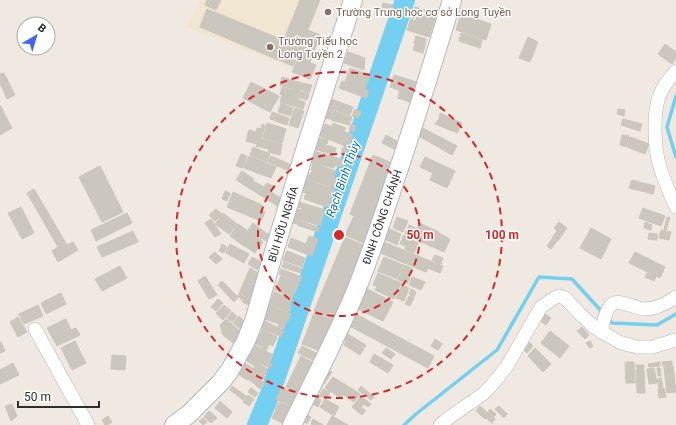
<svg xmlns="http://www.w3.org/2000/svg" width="676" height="425" font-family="Roboto,sans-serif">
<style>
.education{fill:#f0e6d1}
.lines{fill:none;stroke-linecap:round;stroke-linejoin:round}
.stream{stroke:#75cff0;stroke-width:3.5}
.river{stroke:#75cff0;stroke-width:20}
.building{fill:#cbc7bf;stroke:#cbc5ba}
.street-casing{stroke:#b4b7c1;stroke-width:14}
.secondary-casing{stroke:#b4b7c1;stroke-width:20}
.street{stroke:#fff;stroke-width:13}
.secondary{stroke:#fff;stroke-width:18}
.ring{fill:none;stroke:#d62828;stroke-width:2;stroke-dasharray:7 5}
.education-dot{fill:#8d6e63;stroke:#fff;stroke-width:1.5}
.labels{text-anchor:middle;stroke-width:3;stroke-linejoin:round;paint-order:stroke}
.education-label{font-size:11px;fill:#785e54;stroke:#fff;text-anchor:start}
.street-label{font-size:11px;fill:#2e2e2e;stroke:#fff}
.water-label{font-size:12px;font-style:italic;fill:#0d6fa3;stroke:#fff}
.centre{fill:#d62828;stroke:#fff;stroke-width:2}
.ring-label{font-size:12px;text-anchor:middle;font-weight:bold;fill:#d62828;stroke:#fff;stroke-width:3;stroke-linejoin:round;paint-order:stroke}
</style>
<rect width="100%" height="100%" fill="#efe9e1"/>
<path class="education" d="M 201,0 L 321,0 L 293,68 L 186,27 Z"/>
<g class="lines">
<g class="stream">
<path d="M 676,96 L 667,127 L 676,157"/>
<path d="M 608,318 L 612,323 L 657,325 L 676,314"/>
<path d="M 404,425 L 416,414 L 497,350 L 539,277 L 572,279 L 603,313"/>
</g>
<path class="river" d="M 257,425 L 270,394 L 405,0"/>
</g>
<g class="building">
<path d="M 207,0 L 221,0 L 216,10 L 205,5 Z"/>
<path d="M 300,0 L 320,0 L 293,66 L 276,59 Z"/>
<path d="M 383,3 L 393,5 L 391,15 L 381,12 Z"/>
<path d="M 415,7 L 437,14 L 429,37 L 407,30 Z"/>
<path d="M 207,9 L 283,40 L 276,59 L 200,27 Z"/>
<path d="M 461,14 L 491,24 L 486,40 L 456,30 Z"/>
<path d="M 308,30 L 320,35 L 310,62 L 298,57 Z"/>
<path d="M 461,33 L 482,40 L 480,48 L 459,41 Z"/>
<path d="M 416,36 L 426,39 L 425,45 L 414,43 Z"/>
<path d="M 528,37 L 538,42 L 530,62 L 519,58 Z"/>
<path d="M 415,44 L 425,46 L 423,53 L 413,50 Z"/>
<path d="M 665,44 L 676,52 L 676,58 L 672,64 L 658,54 Z"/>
<path d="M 348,52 L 365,58 L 364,70 L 344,63 Z"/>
<path d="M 298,58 L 316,65 L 310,79 L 292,72 Z"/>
<path d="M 350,68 L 370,75 L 365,89 L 345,82 Z"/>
<path d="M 4,73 L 15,95 L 7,99 L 0,83 L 0,74 Z"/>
<path d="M 394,75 L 423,84 L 419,97 L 390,87 Z"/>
<path d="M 282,77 L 302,83 L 300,91 L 280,85 Z"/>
<path d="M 342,81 L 369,91 L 366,98 L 339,88 Z"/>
<path d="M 251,82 L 279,96 L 270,112 L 243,98 Z"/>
<path d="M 303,83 L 312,85 L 309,93 L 301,90 Z"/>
<path d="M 282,87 L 301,92 L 299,99 L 280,94 Z"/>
<path d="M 400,90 L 418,97 L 415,104 L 398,98 Z"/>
<path d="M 302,92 L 309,94 L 307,100 L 300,98 Z"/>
<path d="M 282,95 L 305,102 L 303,109 L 280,102 Z"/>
<path d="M 331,99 L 353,107 L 350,115 L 328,108 Z"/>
<path d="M 281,103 L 293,108 L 291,116 L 278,112 Z"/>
<path d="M 0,105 L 12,128 L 0,135 Z"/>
<path d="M 295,108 L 304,111 L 298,128 L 289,125 Z"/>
<path d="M 324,108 L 333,110 L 330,119 L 322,117 Z"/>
<path d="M 355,109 L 361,112 L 359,118 L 352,116 Z"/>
<path d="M 618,109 L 625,110 L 624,116 L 617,114 Z"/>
<path d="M 334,111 L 352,117 L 349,125 L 331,120 Z"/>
<path d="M 272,112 L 289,118 L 287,125 L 270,119 Z"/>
<path d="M 440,113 L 462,123 L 457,133 L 435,124 L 439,119 Z"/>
<path d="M 623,119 L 642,124 L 640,131 L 621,125 Z"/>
<path d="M 267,123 L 286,129 L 282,143 L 263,138 Z"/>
<path d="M 333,123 L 346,128 L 344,131 L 332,126 Z"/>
<path d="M 262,124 L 265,125 L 259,147 L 256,146 L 257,144 L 246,141 L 249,130 L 256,132 L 257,128 L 261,129 Z"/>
<path d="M 325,124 L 353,135 L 348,147 L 320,136 Z"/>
<path d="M 351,124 L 356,126 L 354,132 L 349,130 Z"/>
<path d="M 421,127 L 457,146 L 452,155 L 417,135 Z"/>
<path d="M 386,135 L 402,144 L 398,151 L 382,143 Z"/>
<path d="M 622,135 L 629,136 L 626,147 L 620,145 Z"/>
<path d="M 630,137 L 649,144 L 645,154 L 627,147 Z"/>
<path d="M 320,138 L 328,140 L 327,144 L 319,142 Z"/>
<path d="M 262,139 L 282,144 L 280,155 L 268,152 L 269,149 L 260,147 Z"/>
<path d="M 317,142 L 336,148 L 334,155 L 314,149 Z"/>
<path d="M 253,147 L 270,154 L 267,162 L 250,155 Z"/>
<path d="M 343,147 L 348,149 L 346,155 L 341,154 Z"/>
<path d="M 313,151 L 345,160 L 343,167 L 335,165 L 334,168 L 310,162 Z"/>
<path d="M 241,154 L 247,156 L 243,168 L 236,166 Z"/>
<path d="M 373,155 L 397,165 L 380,211 L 355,201 Z"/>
<path d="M 249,156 L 276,167 L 271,178 L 244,168 Z"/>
<path d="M 271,156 L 296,167 L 294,173 L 268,162 Z"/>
<path d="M 425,157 L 455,171 L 447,188 L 430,180 L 433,173 L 420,167 Z"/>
<path d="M 313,163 L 336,171 L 334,177 L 311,170 Z"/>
<path d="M 100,166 L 123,212 L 102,222 L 79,177 Z"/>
<path d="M 314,170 L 338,179 L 335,188 L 305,178 Z"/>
<path d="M 242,171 L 254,179 L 253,181 L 264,187 L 267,183 L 274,187 L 271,192 L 284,200 L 279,207 L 236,180 Z"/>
<path d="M 305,179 L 334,189 L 330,202 L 300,191 Z"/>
<path d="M 632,180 L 655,186 L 653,194 L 629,188 Z"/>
<path d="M 34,189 L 67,245 L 73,242 L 78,250 L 58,262 L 52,251 L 58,247 L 27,193 Z"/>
<path d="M 225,191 L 230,193 L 227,201 L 222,199 Z"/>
<path d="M 233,192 L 262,205 L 260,210 L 265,212 L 261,221 L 227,207 Z"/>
<path d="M 306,194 L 330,202 L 328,207 L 304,199 Z"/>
<path d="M 355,201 L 380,211 L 366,244 L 345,235 L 354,216 L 350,214 Z"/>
<path d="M 299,202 L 325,210 L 323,216 L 298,207 Z"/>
<path d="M 21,207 L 34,233 L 22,239 L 8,213 Z"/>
<path d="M 295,208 L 301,210 L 296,224 L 291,222 Z"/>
<path d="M 643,208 L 665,216 L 661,226 L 639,218 Z"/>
<path d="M 216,209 L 222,214 L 215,221 L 209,215 Z"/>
<path d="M 302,209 L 323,216 L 320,226 L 298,219 Z"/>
<path d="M 127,213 L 132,223 L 96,241 L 91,230 Z"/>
<path d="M 223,213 L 237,224 L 229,234 L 215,224 Z"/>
<path d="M 397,217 L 408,221 L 403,232 L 393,228 Z"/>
<path d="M 667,217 L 670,218 L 666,230 L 664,229 Z"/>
<path d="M 211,219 L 221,234 L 215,237 L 205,223 Z"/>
<path d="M 298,220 L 319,228 L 318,232 L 297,225 Z"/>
<path d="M 559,222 L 567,228 L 557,242 L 552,238 L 557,231 L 554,228 Z"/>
<path d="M 645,222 L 652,225 L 651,230 L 644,228 Z"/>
<path d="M 253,223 L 266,233 L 262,239 L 248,230 Z"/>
<path d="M 420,223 L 439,232 L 432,247 L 405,234 L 409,225 L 417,229 Z"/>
<path d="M 238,224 L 254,235 L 245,247 L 230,236 Z"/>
<path d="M 385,227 L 401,234 L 397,245 L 380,237 Z"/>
<path d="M 591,228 L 611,239 L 601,259 L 580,248 Z"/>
<path d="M 661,230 L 671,232 L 669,240 L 659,238 Z"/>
<path d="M 133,231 L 138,242 L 102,257 L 97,247 Z"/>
<path d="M 267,233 L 275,238 L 271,244 L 263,239 Z"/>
<path d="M 439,233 L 450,239 L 444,252 L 433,247 Z"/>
<path d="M 649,233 L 657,234 L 657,240 L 648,239 Z"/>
<path d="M 255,235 L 263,242 L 255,253 L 246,247 Z"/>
<path d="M 404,235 L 410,238 L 406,246 L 400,244 Z"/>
<path d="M 309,236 L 318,239 L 312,256 L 288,247 L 291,238 L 306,244 Z"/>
<path d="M 345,237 L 366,246 L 335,320 L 314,311 Z"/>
<path d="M 410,239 L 418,243 L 414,253 L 405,249 Z"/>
<path d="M 552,239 L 556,242 L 551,249 L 547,246 Z"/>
<path d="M 379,240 L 443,266 L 440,273 L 428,268 L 426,272 L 375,251 Z"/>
<path d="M 222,244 L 227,247 L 224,253 L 219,251 Z"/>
<path d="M 230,244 L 249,254 L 244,263 L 226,253 Z"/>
<path d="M 287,251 L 305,258 L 302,267 L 283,260 Z"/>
<path d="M 215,252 L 222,259 L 216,264 L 209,257 Z"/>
<path d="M 635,252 L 665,267 L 660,278 L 629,263 Z"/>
<path d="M 435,255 L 443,258 L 441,264 L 432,260 Z"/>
<path d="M 252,257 L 262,262 L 257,270 L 248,264 Z"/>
<path d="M 384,257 L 403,265 L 397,279 L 378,271 Z"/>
<path d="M 284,262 L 302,269 L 301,273 L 282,267 Z"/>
<path d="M 404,265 L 413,269 L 407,284 L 398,280 Z"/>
<path d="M 120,266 L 127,278 L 102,291 L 95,279 Z"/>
<path d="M 250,268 L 261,275 L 261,284 L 255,278 L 247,275 Z"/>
<path d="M 281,269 L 302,277 L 299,283 L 279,274 Z"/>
<path d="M 378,273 L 401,283 L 394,299 L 375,290 L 377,286 L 373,285 Z"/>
<path d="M 647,273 L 656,277 L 654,281 L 645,277 Z"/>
<path d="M 247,275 L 255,278 L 244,303 L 238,296 Z"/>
<path d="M 205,276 L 217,295 L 209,299 L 198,281 Z"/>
<path d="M 281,276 L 299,284 L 292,298 L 275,290 Z"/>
<path d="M 412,277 L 425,282 L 421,290 L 409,285 Z"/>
<path d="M 255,278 L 261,284 L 251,306 L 244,303 Z"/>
<path d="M 222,281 L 238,297 L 234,302 L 218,285 Z"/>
<path d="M 402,285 L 409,288 L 404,301 L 396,298 Z"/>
<path d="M 367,289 L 393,302 L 383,321 L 358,309 Z"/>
<path d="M 411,289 L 416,292 L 414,297 L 409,294 Z"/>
<path d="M 274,292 L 292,299 L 290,305 L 272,298 Z"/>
<path d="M 61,293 L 66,304 L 46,314 L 41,303 Z"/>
<path d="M 409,296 L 414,298 L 410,306 L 405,304 Z"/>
<path d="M 272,298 L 291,306 L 289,312 L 269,304 Z"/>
<path d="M 218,299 L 223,303 L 216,311 L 211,307 Z"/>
<path d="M 38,305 L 43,316 L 24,324 L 19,314 Z"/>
<path d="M 224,305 L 231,311 L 223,320 L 216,313 Z"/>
<path d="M 269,305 L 291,314 L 288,321 L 267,312 Z"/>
<path d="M 232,312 L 237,316 L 232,322 L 227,318 Z"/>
<path d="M 352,312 L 434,356 L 428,368 L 346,324 Z"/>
<path d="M 267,313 L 287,321 L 284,329 L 278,327 L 279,324 L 265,319 Z"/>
<path d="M 314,313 L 335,321 L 323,352 L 302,344 Z"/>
<path d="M 544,313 L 551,318 L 546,325 L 539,320 Z"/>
<path d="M 239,316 L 248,325 L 243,331 L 233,323 Z"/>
<path d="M 18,317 L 27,332 L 18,337 L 10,322 Z"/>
<path d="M 66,319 L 71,330 L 76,328 L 80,335 L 57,346 L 47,328 Z"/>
<path d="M 226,319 L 241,332 L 233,343 L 223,335 L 220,325 Z"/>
<path d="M 263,320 L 284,331 L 281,337 L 260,327 Z"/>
<path d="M 582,327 L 589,335 L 585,339 L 577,331 Z"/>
<path d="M 263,329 L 277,337 L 273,346 L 258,339 Z"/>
<path d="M 550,331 L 569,346 L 560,358 L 541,343 Z"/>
<path d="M 344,332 L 366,345 L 360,355 L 344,345 L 346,341 L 340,338 Z"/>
<path d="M 254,338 L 269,345 L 266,351 L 262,349 L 263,347 L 252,342 Z"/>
<path d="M 435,339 L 442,344 L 438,350 L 431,346 Z"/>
<path d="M 75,341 L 86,363 L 72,370 L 61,348 Z"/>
<path d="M 528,341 L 533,346 L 527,353 L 522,348 Z"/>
<path d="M 590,341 L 593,346 L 590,348 L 586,343 Z"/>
<path d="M 0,342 L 1,342 L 5,351 L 0,353 Z"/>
<path d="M 251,343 L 261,348 L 258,356 L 247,351 Z"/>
<path d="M 302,346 L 318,354 L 315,361 L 298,353 Z"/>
<path d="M 386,348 L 395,354 L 391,359 L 382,353 Z"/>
<path d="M 535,348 L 551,364 L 543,372 L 528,356 Z"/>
<path d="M 262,349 L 273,355 L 270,362 L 258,356 Z"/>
<path d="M 249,352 L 272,364 L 270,368 L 247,357 Z"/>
<path d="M 374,354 L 393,365 L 388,373 L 370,362 Z"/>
<path d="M 112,355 L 126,356 L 125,370 L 111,369 Z"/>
<path d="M 301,356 L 314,363 L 299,393 L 286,387 Z"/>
<path d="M 247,357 L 268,369 L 265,375 L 254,369 L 255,366 L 245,360 Z"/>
<path d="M 672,361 L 672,365 L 663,366 L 662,362 Z"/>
<path d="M 625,362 L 634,362 L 635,383 L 626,383 Z"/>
<path d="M 660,362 L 660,366 L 649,367 L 648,364 Z"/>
<path d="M 13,363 L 19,375 L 0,384 L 0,370 Z"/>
<path d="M 245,363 L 266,377 L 264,380 L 242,367 Z"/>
<path d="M 636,365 L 644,365 L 644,369 L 637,370 Z"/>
<path d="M 673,366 L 676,392 L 667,393 L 664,367 Z"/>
<path d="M 242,368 L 251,373 L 247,380 L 238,374 Z"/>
<path d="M 325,368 L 332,372 L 324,384 L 318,380 Z"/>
<path d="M 654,368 L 657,383 L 649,384 L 647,369 Z"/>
<path d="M 657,368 L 660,368 L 661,376 L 658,376 Z"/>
<path d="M 636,370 L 644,370 L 645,393 L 637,393 Z"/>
<path d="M 252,374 L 259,379 L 256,385 L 248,379 Z"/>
<path d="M 333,377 L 349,387 L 341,398 L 325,388 Z"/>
<path d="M 661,378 L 663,387 L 659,388 L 657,379 Z"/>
<path d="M 260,379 L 265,383 L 261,389 L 256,386 Z"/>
<path d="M 232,386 L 246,396 L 243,400 L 230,390 Z"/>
<path d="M 361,386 L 374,397 L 371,400 L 358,390 Z"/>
<path d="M 282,387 L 297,394 L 291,406 L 276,399 Z"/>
<path d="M 350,387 L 360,394 L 354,402 L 344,395 Z"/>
<path d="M 251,388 L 258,393 L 255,397 L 248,392 Z"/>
<path d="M 664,388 L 666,397 L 659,398 L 658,389 Z"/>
<path d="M 323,389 L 330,392 L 327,399 L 319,396 Z"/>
<path d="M 312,394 L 321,400 L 318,407 L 308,401 Z"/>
<path d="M 248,395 L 254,399 L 249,406 L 243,402 Z"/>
<path d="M 361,396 L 371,404 L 368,407 L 364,404 L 361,407 L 366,411 L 362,415 L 352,407 Z"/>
<path d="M 325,399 L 339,407 L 334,416 L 320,407 Z"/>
<path d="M 220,401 L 232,412 L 227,418 L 215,408 Z"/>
<path d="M 279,402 L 292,408 L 288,415 L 275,409 Z"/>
<path d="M 12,404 L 17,416 L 11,421 L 5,406 Z"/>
<path d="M 480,406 L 490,415 L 485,419 L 476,411 Z"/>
<path d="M 499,406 L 507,414 L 504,418 L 495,409 Z"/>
<path d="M 490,409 L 496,414 L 494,417 L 488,412 Z"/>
<path d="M 276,410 L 288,416 L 284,424 L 272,418 Z"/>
<path d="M 209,411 L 217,418 L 211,423 L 204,417 Z"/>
<path d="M 303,413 L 311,417 L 307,424 L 299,419 Z"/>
<path d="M 490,415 L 495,419 L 492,423 L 487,419 Z"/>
<path d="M 108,416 L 112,422 L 107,425 L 105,425 L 102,420 Z"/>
<path d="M 332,416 L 348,425 L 327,425 Z"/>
<path d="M 203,418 L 207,422 L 203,425 L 199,421 Z"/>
<path d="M 313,419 L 323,425 L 313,425 L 311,424 Z"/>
</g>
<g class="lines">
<g class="street-casing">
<g id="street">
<path d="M 676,71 C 669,79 662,87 659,97 C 653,114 654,149 660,167 C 664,180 670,194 676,207"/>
<path d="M 35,329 L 88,425"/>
<path d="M 601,332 C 603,324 605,311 611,305 C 618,298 634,308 644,309 C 656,309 666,304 676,297"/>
<path d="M 440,425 L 450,417 L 483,394 L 491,386 L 507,366 L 541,307 L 554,298 L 559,296 L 565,298 L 580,314 L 594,327 L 619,342 L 629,345 L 637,347 L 652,347 L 676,340"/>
</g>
</g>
<g class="secondary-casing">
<g id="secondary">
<path d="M 174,425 L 189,414 L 221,382 L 230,370 L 246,341 L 255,318 L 273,255 L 307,144 L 353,0"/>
<path d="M 292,425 C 314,380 338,335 357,288 C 372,251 384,214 396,177 C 416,118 434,59 452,0"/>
</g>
</g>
<use href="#street" class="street"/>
<use href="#secondary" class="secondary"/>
</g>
<g class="ring">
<circle cx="339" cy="235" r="81"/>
<circle cx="339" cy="235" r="163"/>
</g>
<g class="education-dot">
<circle cx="328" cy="12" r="4"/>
<circle cx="270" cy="47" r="4"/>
</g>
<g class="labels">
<g class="education-label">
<text x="336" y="16">Trường Trung học cơ sở Long Tuyền</text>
<text x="278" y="45">Trường Tiểu học<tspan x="278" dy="13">Long Tuyền 2</tspan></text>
</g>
<g class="street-label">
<text transform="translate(382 217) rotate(-71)" y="4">ĐINH CÔNG CHÁNH</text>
<text transform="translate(283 224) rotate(-73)" y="4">BÙI HỮU NGHĨA</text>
</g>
<g class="water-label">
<text transform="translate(343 179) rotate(-71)" y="4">Rạch Bình Thủy</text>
</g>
</g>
<circle cx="339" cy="235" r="6" class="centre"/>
<g class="ring-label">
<text x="420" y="239">50 m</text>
<text x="502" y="239">100 m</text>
</g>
<g transform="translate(36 36) rotate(38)"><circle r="19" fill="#ffffff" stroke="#ababab"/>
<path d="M0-3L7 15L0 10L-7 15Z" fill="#4264fb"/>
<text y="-6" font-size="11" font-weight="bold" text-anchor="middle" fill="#2e2e2e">B</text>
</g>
<path d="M18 401v6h81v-6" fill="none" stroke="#2e2e2e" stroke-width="2"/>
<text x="24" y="401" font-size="12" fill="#2e2e2e" stroke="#ffffff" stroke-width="3" paint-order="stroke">50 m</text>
</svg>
